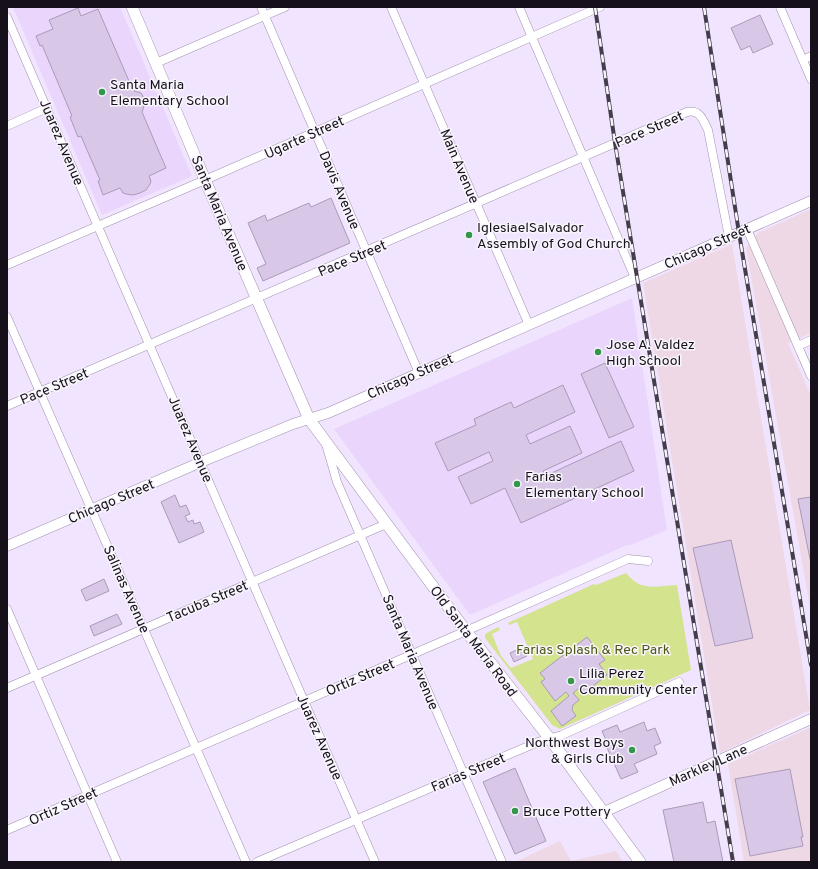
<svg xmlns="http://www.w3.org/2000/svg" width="818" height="869" font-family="Overpass,sans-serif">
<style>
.built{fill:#ead5fc}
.industrial{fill:#efd8e5}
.green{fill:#d3e38e}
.building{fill:#d8c7e7;stroke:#aa9bb9}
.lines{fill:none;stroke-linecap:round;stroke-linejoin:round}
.minor-casing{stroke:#a090ae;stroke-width:9}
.tertiary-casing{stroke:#a090ae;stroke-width:11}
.secondary-casing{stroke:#a090ae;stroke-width:12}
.minor{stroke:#fff;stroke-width:8}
.tertiary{stroke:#fff;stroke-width:10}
.secondary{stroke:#fff;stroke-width:11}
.rail-casing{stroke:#443d4b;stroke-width:4}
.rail{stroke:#f9f5fc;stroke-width:2.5;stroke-dasharray:8;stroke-linecap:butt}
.poi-dot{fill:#33964b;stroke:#f9f5fc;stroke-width:1.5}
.labels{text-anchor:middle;stroke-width:3;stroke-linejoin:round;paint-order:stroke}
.poi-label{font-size:14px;fill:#16101b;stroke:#f9f5fc;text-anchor:start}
.street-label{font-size:14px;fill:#16101b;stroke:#f9f5fc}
.park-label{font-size:14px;fill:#4e5815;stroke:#f9f5fc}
</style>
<rect width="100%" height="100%" fill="#f1e4fe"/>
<g class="built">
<path d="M 13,7 L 120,7 L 192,176 L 102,215 Z"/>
<path d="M 632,298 L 667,530 L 628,546 L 627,545 L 470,615 L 334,429 Z"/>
</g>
<g class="industrial">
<path d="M 811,209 L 811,333 L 788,343 L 811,396 L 811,612 L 746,248 L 758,233 Z"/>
<path d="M 732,244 L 810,710 L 720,753 L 643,283 Z"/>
<path d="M 811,727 L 811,862 L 744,862 L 728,764 Z"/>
<path d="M 560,841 L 571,861 L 616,851 L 623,862 L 515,862 Z"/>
</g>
<path class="green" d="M 626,573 C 641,592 655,586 677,585 L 691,670 L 560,729 L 552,725 L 485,638 L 485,634 L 498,627 L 500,630 L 492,634 L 501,656 L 511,668 L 533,659 L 517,622 L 509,625 L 508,623 L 594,584 L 596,585 Z"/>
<g class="building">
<path d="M 78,8 L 81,16 L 98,9 L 132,88 L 133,88 L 134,91 L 141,93 L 144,98 L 145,103 L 142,112 L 166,168 L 149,176 L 151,181 L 150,184 L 146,190 L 140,193 L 133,195 L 126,194 L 123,193 L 120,188 L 103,195 L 98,181 L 100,180 L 81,136 L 78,137 L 70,117 L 72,116 L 42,45 L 40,46 L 36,36 L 53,29 L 49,20 Z"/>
<path d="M 760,15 L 773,44 L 753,53 L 750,46 L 741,50 L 731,28 Z"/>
<path d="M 331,198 L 350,243 L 263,281 L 257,268 L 266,264 L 248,223 L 265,215 L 267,221 L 309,203 L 311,207 Z"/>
<path d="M 605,363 L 634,427 L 609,438 L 581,374 Z"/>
<path d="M 563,385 L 575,412 L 526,435 L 530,444 L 570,426 L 582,453 L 543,471 L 545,476 L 621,441 L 634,471 L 521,523 L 505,488 L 471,504 L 458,477 L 493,461 L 489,452 L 448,471 L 435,443 L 476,425 L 474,419 L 511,402 L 514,408 Z"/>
<path d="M 175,495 L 180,507 L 186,505 L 190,514 L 185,516 L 188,522 L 193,520 L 194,524 L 200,522 L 204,532 L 179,543 L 161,502 Z"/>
<path d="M 811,497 L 811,564 L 798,499 Z"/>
<path d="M 731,540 L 753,638 L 715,646 L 693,548 Z"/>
<path d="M 104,579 L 109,591 L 86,601 L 81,590 Z"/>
<path d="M 117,614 L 122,624 L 94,636 L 90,626 Z"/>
<path d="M 587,637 L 605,660 L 599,664 L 607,675 L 583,694 L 579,688 L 573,693 L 579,700 L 573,705 L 572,710 L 576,716 L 562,726 L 551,711 L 569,696 L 566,692 L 555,701 L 541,682 L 545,679 L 540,673 Z"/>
<path d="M 523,647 L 527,656 L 514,662 L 510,653 Z"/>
<path d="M 644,722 L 647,731 L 655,728 L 661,743 L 654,746 L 657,754 L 634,764 L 638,772 L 621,779 L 604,741 L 606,740 L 602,731 L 617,725 L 620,732 Z"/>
<path d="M 515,768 L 546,841 L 515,854 L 483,782 Z"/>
<path d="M 790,769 L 803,837 L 801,837 L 803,846 L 750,856 L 735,779 Z"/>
<path d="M 703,802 L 707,823 L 715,821 L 723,862 L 674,862 L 663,810 Z"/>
</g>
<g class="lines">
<g class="minor-casing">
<g id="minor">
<path d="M 261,7 L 419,373"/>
<path d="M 391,7 L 529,325"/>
<path d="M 519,7 L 635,278"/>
<path d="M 780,7 L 811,79"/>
<path d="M 7,17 L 304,701 L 375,862"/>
<path d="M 803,60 L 811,56"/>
<path d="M 156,63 L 285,7"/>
<path d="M 7,126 L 47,108"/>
<path d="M 747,229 L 811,376"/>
<path d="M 7,265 L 205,180 L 600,7"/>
<path d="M 7,317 L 246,862"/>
<path d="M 798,346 L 811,340"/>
<path d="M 7,406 L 687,112 C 700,109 703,120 708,130 L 729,237"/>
<path d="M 326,444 L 337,482 L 502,862"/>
<path d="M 7,609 L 117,862"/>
<path d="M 7,688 L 386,524"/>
<path d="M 7,830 L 466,631 L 628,559 L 648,561"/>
<path d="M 257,862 L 538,742 L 562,735 L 679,682"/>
</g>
</g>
<g class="tertiary-casing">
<g id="tertiary">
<path d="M 7,546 L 201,462 L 293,424 L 328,413 L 811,201"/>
<path d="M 604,812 L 811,719"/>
</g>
</g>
<g class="secondary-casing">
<path id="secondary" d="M 132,7 L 205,180 L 309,419 L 466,631 L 550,739 L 640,862"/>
</g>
<use href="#minor" class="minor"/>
<use href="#tertiary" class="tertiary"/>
<use href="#secondary" class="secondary"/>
<g class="rail-casing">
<g id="rail">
<path d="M 595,7 L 615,143 L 733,862"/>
<path d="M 704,7 L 739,233 L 811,665"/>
</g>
</g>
<use href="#rail" class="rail"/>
</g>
<g class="poi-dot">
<circle cx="102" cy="92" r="4"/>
<circle cx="469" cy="235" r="4"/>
<circle cx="598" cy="352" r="4"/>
<circle cx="517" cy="484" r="4"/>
<circle cx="571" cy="681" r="4"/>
<circle cx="632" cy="750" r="4"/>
<circle cx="515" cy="811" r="4"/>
</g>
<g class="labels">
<g class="poi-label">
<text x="110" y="89">Santa Maria<tspan x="110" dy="16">Elementary School</tspan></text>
<text x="477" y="232">IglesiaelSalvador<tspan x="477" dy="16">Assembly of God Church</tspan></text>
<text x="606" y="349">Jose A. Valdez<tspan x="606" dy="16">High School</tspan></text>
<text x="525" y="481">Farias<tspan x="525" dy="16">Elementary School</tspan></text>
<text x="579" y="678">Lilia Perez<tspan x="579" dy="16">Community Center</tspan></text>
<text x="624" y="747" text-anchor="end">Northwest Boys<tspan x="624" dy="16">&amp; Girls Club</tspan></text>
<text x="523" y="816">Bruce Pottery</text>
</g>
<g class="street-label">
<text transform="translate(649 129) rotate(-23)" y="5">Pace Street</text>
<text transform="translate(304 137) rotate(-24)" y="5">Ugarte Street</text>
<text transform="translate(62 142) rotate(67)" y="5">Juarez Avenue</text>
<text transform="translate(460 166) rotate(67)" y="5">Main Avenue</text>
<text transform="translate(340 190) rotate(67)" y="5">Davis Avenue</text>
<text transform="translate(220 213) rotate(67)" y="5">Santa Maria Avenue</text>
<text transform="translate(707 246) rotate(-24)" y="5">Chicago Street</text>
<text transform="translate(352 258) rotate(-23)" y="5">Pace Street</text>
<text transform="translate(410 376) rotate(-24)" y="5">Chicago Street</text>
<text transform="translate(54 386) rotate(-23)" y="5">Pace Street</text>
<text transform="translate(191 439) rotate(67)" y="5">Juarez Avenue</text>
<text transform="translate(111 501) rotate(-23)" y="5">Chicago Street</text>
<text transform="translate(127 589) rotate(66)" y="5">Salinas Avenue</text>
<text transform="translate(207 601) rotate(-23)" y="5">Tacuba Street</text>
<text transform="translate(474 641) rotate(53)" y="5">Old Santa Maria Road</text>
<text transform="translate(411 652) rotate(67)" y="5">Santa Maria Avenue</text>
<text transform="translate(360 677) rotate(-23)" y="5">Ortiz Street</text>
<text transform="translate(320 737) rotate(66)" y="5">Juarez Avenue</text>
<text transform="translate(708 765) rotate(-24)" y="5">Markley Lane</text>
<text transform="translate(468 772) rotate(-23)" y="5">Farias Street</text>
<text transform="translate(63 806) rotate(-24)" y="5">Ortiz Street</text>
</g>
<g class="park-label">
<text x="593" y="654">Farias Splash &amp; Rec Park</text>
</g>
</g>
<rect width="818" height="869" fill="none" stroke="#16101b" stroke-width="16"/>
</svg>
